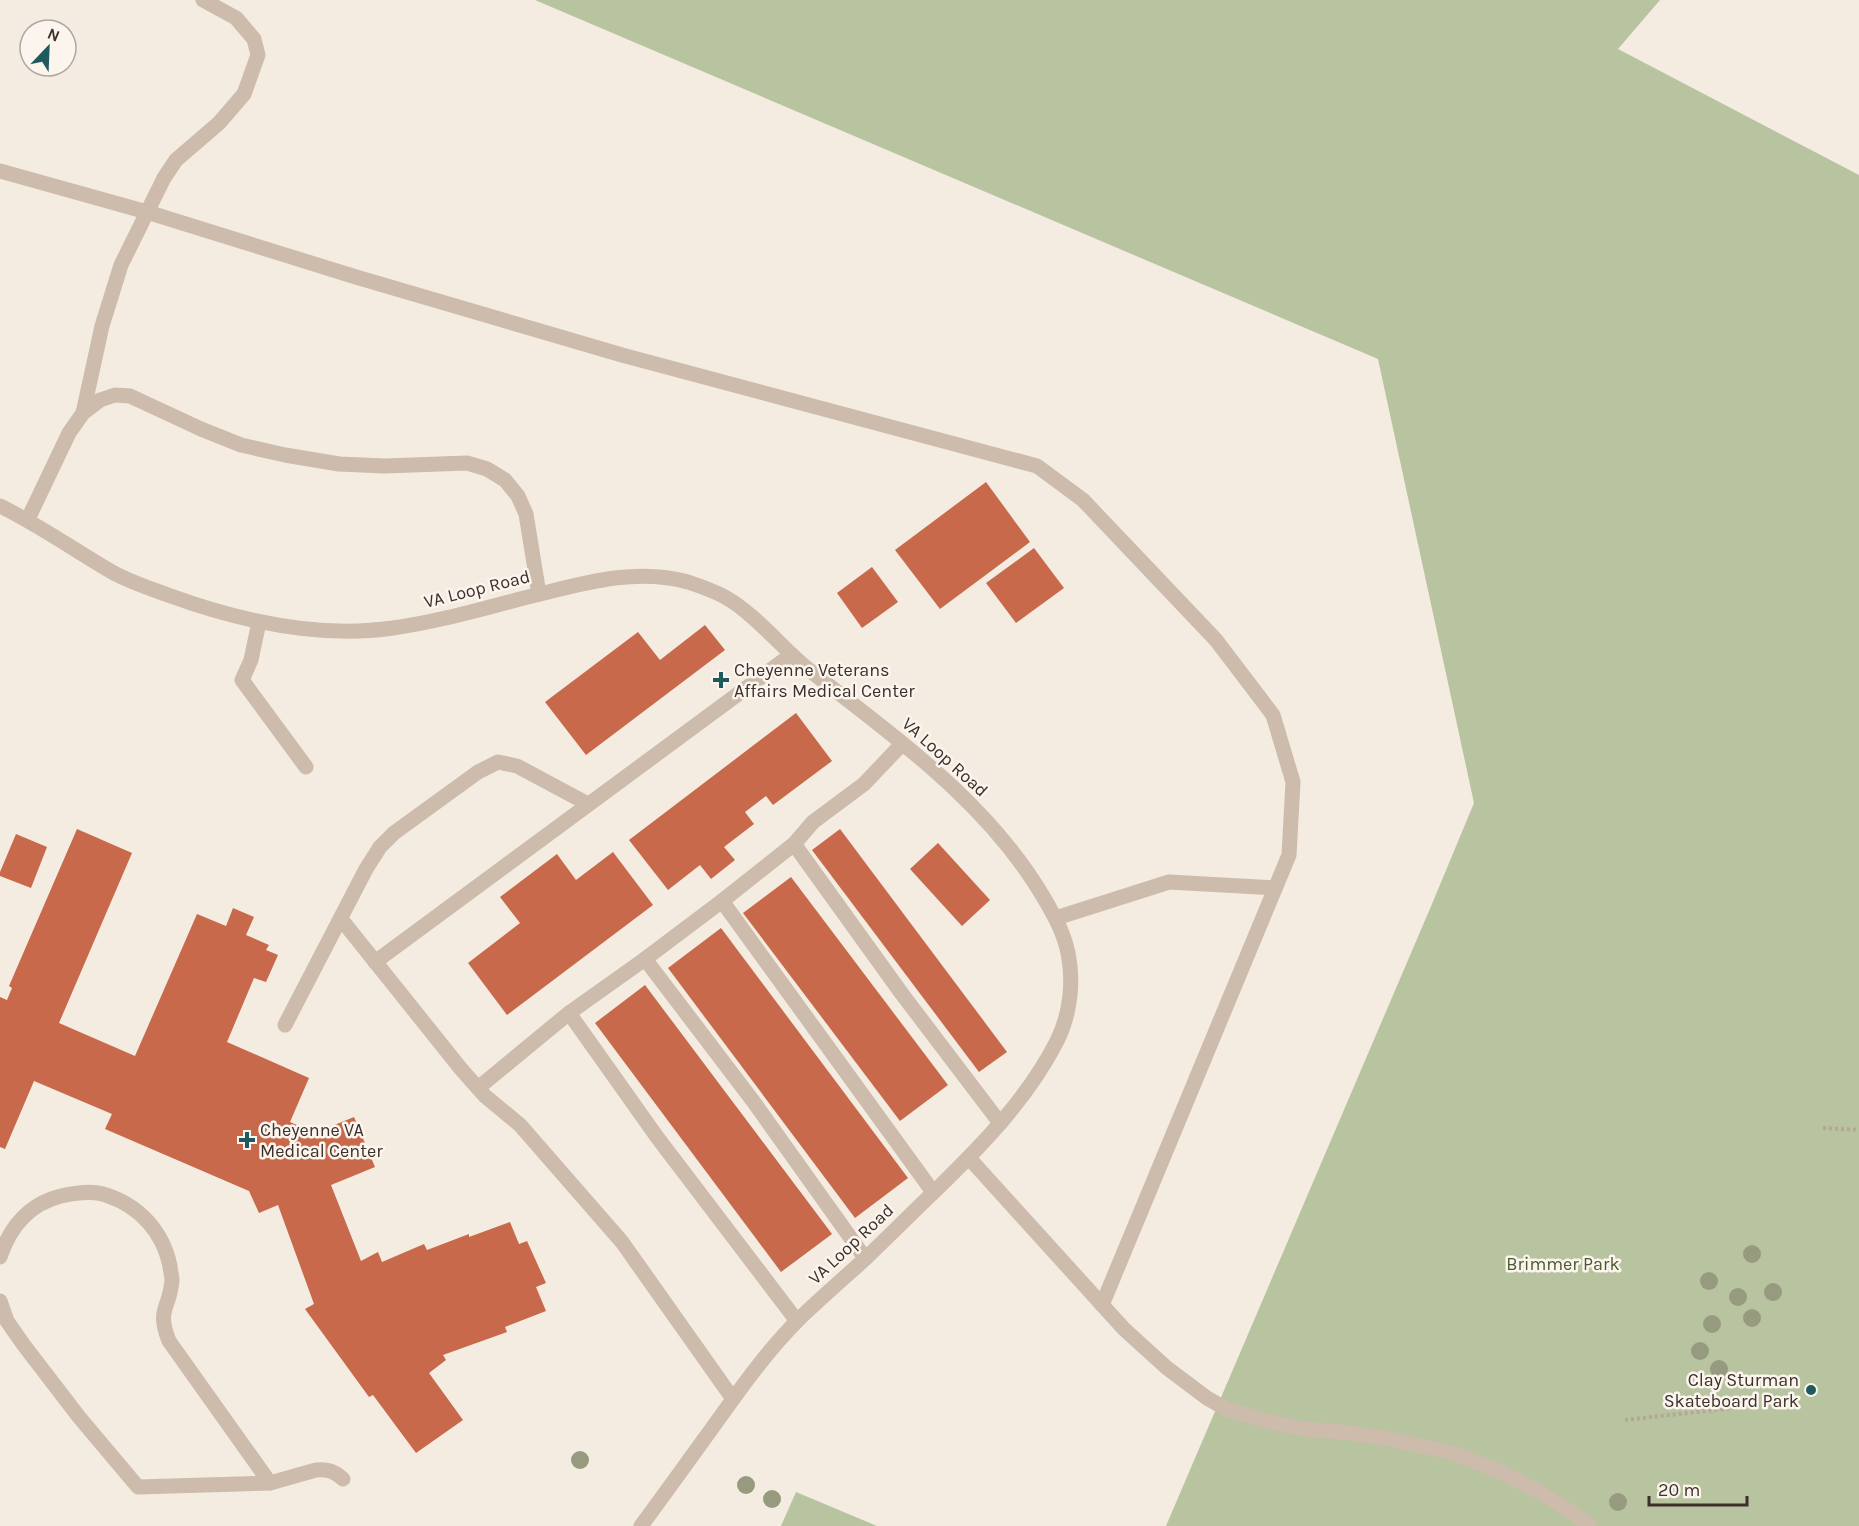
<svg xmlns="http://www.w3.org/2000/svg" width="1859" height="1526" font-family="Karla,sans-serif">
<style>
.green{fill:#b8c4a0}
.building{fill:#c8694b}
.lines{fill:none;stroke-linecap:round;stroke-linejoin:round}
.path{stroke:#b9a596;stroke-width:4;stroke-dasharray:3 3;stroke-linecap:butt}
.service{stroke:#cdbbac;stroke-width:15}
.tree{fill:#969b7f}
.poi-dot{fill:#1f5a5e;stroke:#fbf5ee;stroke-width:2}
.labels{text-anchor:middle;stroke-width:5;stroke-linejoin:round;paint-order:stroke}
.street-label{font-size:18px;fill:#3b302b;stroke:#fbf5ee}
.poi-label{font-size:18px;fill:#3b302b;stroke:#fbf5ee;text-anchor:start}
.park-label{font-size:18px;fill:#4a5a2e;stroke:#fbf5ee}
</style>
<rect width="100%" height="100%" fill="#f4ebe1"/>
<g class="green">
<path d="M 535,0 L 1660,0 L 1618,49 L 1859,175 L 1859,1526 L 1166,1526 L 1432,904 L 1474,803 L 1378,359 Z"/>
<path d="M 796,1492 L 877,1526 L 781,1526 Z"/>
</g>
<g class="building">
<path d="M 986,482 L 1030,542 L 940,609 L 895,550 Z"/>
<path d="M 1034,548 L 1064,588 L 1016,623 L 986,583 Z"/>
<path d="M 872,567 L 898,602 L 862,628 L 837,593 Z"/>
<path d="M 705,625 L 725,650 L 586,755 L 545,702 L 638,632 L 660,660 Z"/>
<path d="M 796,713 L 832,761 L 773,805 L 766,796 L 745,812 L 754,824 L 724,847 L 735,860 L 711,879 L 700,865 L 668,890 L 629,840 Z"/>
<path d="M 77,829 L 132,853 L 59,1023 L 135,1056 L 197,914 L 226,926 L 233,908 L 254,917 L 246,935 L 269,945 L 266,950 L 278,955 L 266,982 L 254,978 L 227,1042 L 309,1078 L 290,1122 L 315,1133 L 354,1117 L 375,1167 L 331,1185 L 361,1261 L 378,1252 L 382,1262 L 424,1244 L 427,1250 L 469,1234 L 469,1237 L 510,1222 L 519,1244 L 527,1241 L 546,1283 L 536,1287 L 546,1311 L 505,1327 L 507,1332 L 443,1355 L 446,1360 L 429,1373 L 463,1420 L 416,1453 L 373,1395 L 369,1397 L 305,1309 L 314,1304 L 278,1205 L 259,1213 L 249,1191 L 105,1129 L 112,1114 L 34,1081 L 5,1149 L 0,1147 L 0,997 L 7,1000 L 12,988 L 9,986 Z"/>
<path d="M 840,829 L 1007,1052 L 979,1072 L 812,850 Z"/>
<path d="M 16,834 L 47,847 L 31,888 L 0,876 L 0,872 Z"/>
<path d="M 938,843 L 990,900 L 962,926 L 910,869 Z"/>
<path d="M 613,852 L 653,905 L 507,1015 L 468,963 L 520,923 L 500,897 L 557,854 L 576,880 Z"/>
<path d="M 791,877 L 948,1085 L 900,1121 L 743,913 Z"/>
<path d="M 721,928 L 908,1178 L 855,1218 L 668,968 Z"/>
<path d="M 645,985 L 832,1234 L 781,1272 L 595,1023 Z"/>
</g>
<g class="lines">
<g class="path">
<path d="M 1823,1128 L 1859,1130"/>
<path d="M 1625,1420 L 1768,1404"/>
</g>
<g class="service">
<path d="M 0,171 L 147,212 L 356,277 L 622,355 L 1037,466 L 1083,500 L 1216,640 L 1273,715 L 1293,782 L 1289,855 L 1102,1305"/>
<path d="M 83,413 L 102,326 L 121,265 L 164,178 L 176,160 L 219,123 L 244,94 L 258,55 L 254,39 L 236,18 L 203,0"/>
<path d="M 0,506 C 39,525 74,550 112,572 C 130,582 149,588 168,595 C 239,621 317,639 393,628 C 443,621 491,606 540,594 C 588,582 638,568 688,582 C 700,586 714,591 725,597 C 755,614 781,647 808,669 C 894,737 988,802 1044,898 C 1054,915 1064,933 1068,953 C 1074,982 1070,1015 1057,1041 C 1028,1098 983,1144 938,1188 C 914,1211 890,1235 866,1258 C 844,1278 821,1298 799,1319 C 768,1350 743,1385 718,1420 C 692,1456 667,1491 641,1526"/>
<path d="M 28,519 L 69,433 L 83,413 L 100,400 L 115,395 L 130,396 L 201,429 L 241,445 L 285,455 L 339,464 L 385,466 L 467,463 L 487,469 L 505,480 L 518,496 L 526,514 L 539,594"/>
<path d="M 259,622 L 251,660 L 242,680 L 306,767"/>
<path d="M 794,844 L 902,994 L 1000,1123"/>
<path d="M 722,901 L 933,1192"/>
<path d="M 1056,918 L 1169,882 L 1275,888"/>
<path d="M 341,919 L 461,1069 L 485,1096 L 520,1125 L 622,1242 L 733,1399"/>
<path d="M 645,959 L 753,1101 L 865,1258"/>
<path d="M 375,962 L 791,655"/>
<path d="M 569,1013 L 657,1137 L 797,1321"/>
<path d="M 285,1025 L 366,869 L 380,847 L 394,833 L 478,772 L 498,762 L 517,766 L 588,804"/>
<path d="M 478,1088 L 569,1013 L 645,959 L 722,901 L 794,844 L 813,822 L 864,784 L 902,744"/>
<path d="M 969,1158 L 1124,1329 L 1167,1368 L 1207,1398 L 1226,1409 L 1262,1420 L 1303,1429 L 1352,1433 L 1389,1439 L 1453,1453 L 1501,1472 L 1538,1491 L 1577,1516 L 1589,1526"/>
<path d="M 0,1257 C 10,1227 29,1204 61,1196 C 75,1193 92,1190 106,1195 C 140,1206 163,1232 170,1266 C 170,1270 172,1275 172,1280 C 170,1309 156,1308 169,1341 L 270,1483"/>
<path d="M 0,1301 L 7,1321 L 23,1344 L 79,1417 L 138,1487 L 270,1483 L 316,1470 C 328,1469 334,1471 343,1479"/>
</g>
</g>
<g class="tree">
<circle cx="1752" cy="1254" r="9"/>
<circle cx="1709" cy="1281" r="9"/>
<circle cx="1773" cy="1292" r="9"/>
<circle cx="1738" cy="1297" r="9"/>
<circle cx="1752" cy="1318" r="9"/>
<circle cx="1712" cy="1324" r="9"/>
<circle cx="1700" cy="1351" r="9"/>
<circle cx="1719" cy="1369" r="9"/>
<circle cx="580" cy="1460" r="9"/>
<circle cx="746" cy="1485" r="9"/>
<circle cx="772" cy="1499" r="9"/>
<circle cx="1618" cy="1502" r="9"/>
</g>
<g class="poi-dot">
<path d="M718 671h6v6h6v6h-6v6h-6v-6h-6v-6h6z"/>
<path d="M244 1131h6v6h6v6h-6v6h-6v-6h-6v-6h6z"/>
<circle cx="1811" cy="1390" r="6"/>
</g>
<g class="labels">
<g class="street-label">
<text transform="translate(477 589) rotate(-14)" y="6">VA Loop Road</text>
<text transform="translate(945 757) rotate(42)" y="6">VA Loop Road</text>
<text transform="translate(851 1244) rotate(-43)" y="6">VA Loop Road</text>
</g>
<g class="poi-label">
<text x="734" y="676">Cheyenne Veterans<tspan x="734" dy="21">Affairs Medical Center</tspan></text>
<text x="260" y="1136">Cheyenne VA<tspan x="260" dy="21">Medical Center</tspan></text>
<text x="1799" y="1386" text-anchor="end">Clay Sturman<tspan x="1799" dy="21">Skateboard Park</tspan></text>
</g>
<g class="park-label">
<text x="1563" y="1270">Brimmer Park</text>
</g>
</g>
<g transform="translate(48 48) rotate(23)"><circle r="28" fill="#fbf5ee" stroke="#aea6a0" stroke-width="1.5"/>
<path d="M0-4.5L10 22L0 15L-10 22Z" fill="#1f5a5e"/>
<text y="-9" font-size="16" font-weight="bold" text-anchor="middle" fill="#3b302b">N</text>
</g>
<path d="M1649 1496v9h98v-9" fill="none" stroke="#3b302b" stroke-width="3"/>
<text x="1658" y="1496" font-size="18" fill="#3b302b" stroke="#fbf5ee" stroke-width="4.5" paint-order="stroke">20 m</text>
</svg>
